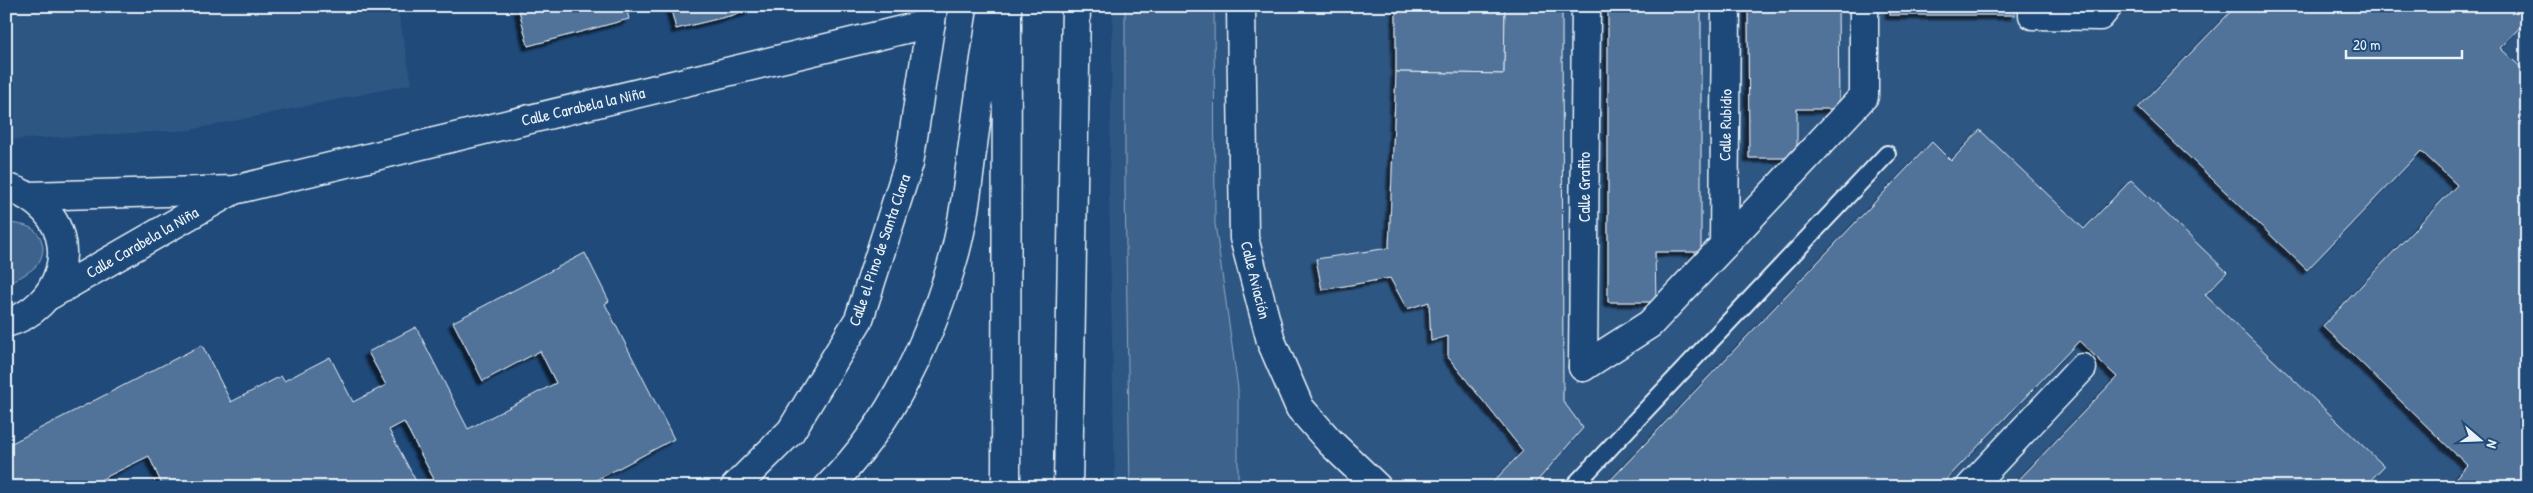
<svg xmlns="http://www.w3.org/2000/svg" width="2533" height="493" font-family="'Patrick Hand',sans-serif">
<style>
.built{fill:#2e5683}
.green{fill:#3c628c;stroke:#92aac2}
.building{fill:#517399;stroke:#e8f1f8;filter:url(#shadow)}
.lines{fill:none;stroke-linecap:round;stroke-linejoin:round}
.lane-casing{stroke:#e8f1f8;stroke-width:20}
.street-casing{stroke:#e8f1f8;stroke-width:31}
.highway-casing{stroke:#e8f1f8;stroke-width:31}
.lane{stroke:#1f4a7a;stroke-width:16}
.street{stroke:#1f4a7a;stroke-width:28}
.highway{stroke:#1f4a7a;stroke-width:28}
.labels{text-anchor:middle;stroke-width:5;stroke-linejoin:round;paint-order:stroke}
.street-label{font-size:16px;fill:#e8f1f8;stroke:#1f4a7a}
</style>
<defs>
<filter id="shadow"><feDropShadow dx="-4.5" dy="4.5" stdDeviation="1" flood-color="#0009"/></filter>
</defs>
<rect width="100%" height="100%" fill="#1f4a7a"/>
<filter id="ink" filterUnits="userSpaceOnUse"><feTurbulence type="fractalNoise" baseFrequency=".02" numOctaves="2"/><feDisplacementMap in="SourceGraphic" scale="10" xChannelSelector="R" yChannelSelector="G"/><feConvolveMatrix kernelMatrix="1 2 1 2 8 2 1 2 1" color-interpolation-filters="sRGB"/></filter>
<g filter="url(#ink)">
<g class="built">
<path d="M 6,6 L 397,6 L 412,84 L 190,130 L 6,140 Z"/>
<path d="M 1113,6 L 2527,6 L 2527,487 L 1115,487 L 1109,192 Z"/>
</g>
<g class="green">
<path d="M 1125,6 L 1214,6 L 1215,223 L 1238,389 L 1238,487 L 1130,487 L 1125,188 Z"/>
<path d="M 6,223 C 25,224 41,227 43,248 C 43,254 40,262 36,266 C 28,274 16,279 6,285 Z"/>
</g>
<g class="building">
<path d="M 518,6 L 626,6 L 629,19 L 528,46 Z"/>
<path d="M 670,6 L 749,6 L 750,11 L 676,29 Z"/>
<path d="M 1396,6 L 1505,6 L 1504,74 L 1396,72 Z"/>
<path d="M 1505,6 L 1562,6 L 1563,401 L 1583,428 L 1532,487 L 1488,487 L 1523,451 L 1448,357 L 1448,336 L 1431,341 L 1429,302 L 1407,309 L 1390,278 L 1322,290 L 1316,259 L 1389,248 L 1396,72 L 1504,74 Z"/>
<path d="M 1608,6 L 1701,6 L 1701,252 L 1655,252 L 1656,302 L 1608,302 Z"/>
<path d="M 1748,6 L 1838,6 L 1839,109 L 1797,109 L 1797,158 L 1749,158 Z"/>
<rect x="1890" y="6" width="125" height="9"/>
<path d="M 2236,6 L 2527,6 L 2527,20 L 2500,48 L 2527,73 L 2527,487 L 2457,487 L 2452,482 L 2467,465 L 2323,326 L 2457,185 L 2421,151 L 2307,270 L 2138,108 Z"/>
<path d="M 1980,130 L 2084,229 L 2131,180 L 2227,272 L 2205,295 L 2384,466 L 2364,487 L 2012,487 L 2117,377 L 2079,341 L 1939,487 L 1604,487 L 1932,142 L 1951,161 Z"/>
<path d="M 585,253 L 609,301 L 605,304 L 674,439 L 583,487 L 438,487 L 404,422 L 389,430 L 419,487 L 163,487 L 149,456 L 94,483 L 96,487 L 6,487 L 6,446 L 202,345 L 231,402 L 281,376 L 284,381 L 330,357 L 353,402 L 386,385 L 368,352 L 416,327 L 468,429 L 556,383 L 540,351 L 483,381 L 453,322 Z"/>
</g>
<g class="lines">
<g class="lane-casing">
<path id="lane" d="M 1573,487 L 1887,154"/>
</g>
<g class="street-casing">
<g id="street">
<path d="M 1241,6 L 1244,238 L 1271,341 L 1300,408 L 1331,443 L 1377,487"/>
<path d="M 2033,6 L 2033,15 L 2100,16 L 2108,6"/>
<path d="M 6,188 C 18,190 28,196 37,203 C 84,240 60,309 6,323"/>
<path d="M 28,196 L 234,190 L 931,23"/>
<path d="M 1724,245 L 1726,6"/>
<path d="M 50,295 L 230,192"/>
<path d="M 1583,367 L 1650,324 L 1864,96 L 1864,6"/>
<path d="M 1583,367 L 1586,6"/>
<path d="M 735,487 L 791,431 L 859,319 L 909,163 L 933,8"/>
<path d="M 1970,487 L 2082,368"/>
</g>
</g>
<g class="highway-casing">
<g id="highway">
<path d="M 828,487 C 891,425 932,337 955,253 C 966,212 969,171 975,130 C 980,89 987,47 993,6"/>
<path d="M 1006,487 L 1007,10"/>
<path d="M 1068,487 L 1076,6"/>
</g>
</g>
<use href="#lane" class="lane"/>
<use href="#street" class="street"/>
<use href="#highway" class="highway"/>
</g>
</g>
<g class="labels">
<g class="street-label">
<text transform="translate(583 106) rotate(-13)" y="6">Calle Carabela la Niña</text>
<text transform="translate(1725 125) rotate(-89)" y="6">Calle Rubidio</text>
<text transform="translate(1584 187) rotate(-90)" y="6">Calle Grafito</text>
<text transform="translate(142 242) rotate(-30)" y="6">Calle Carabela la Niña</text>
<text transform="translate(879 250) rotate(-71)" y="6">Calle el Pino de Santa Clara</text>
<text transform="translate(1256 280) rotate(76)" y="6">Calle Aviación</text>
</g>
</g>
<rect width="2533" height="493" fill="none" stroke="#1f4a7a" stroke-width="25"/>
<rect x="12" y="12" width="2508" height="468" fill="none" stroke="#e8f1f8" stroke-width="2" filter="url(#ink)"/>
<g transform="translate(2480 440) rotate(109)" stroke="#1f4a7a" stroke-width="4" paint-order="stroke">
<path d="M0-4L9 19L0 12L-9 19Z" fill="#e8f1f8"/>
<text y="-8" font-size="14" font-weight="bold" text-anchor="middle" fill="#e8f1f8">N</text>
</g>
<path d="M2346 50v8h116v-8" fill="none" stroke="#e8f1f8" stroke-width="2.5"/>
<text x="2353" y="50" font-size="15" fill="#e8f1f8" stroke="#1f4a7a" stroke-width="4" paint-order="stroke">20 m</text>
</svg>
